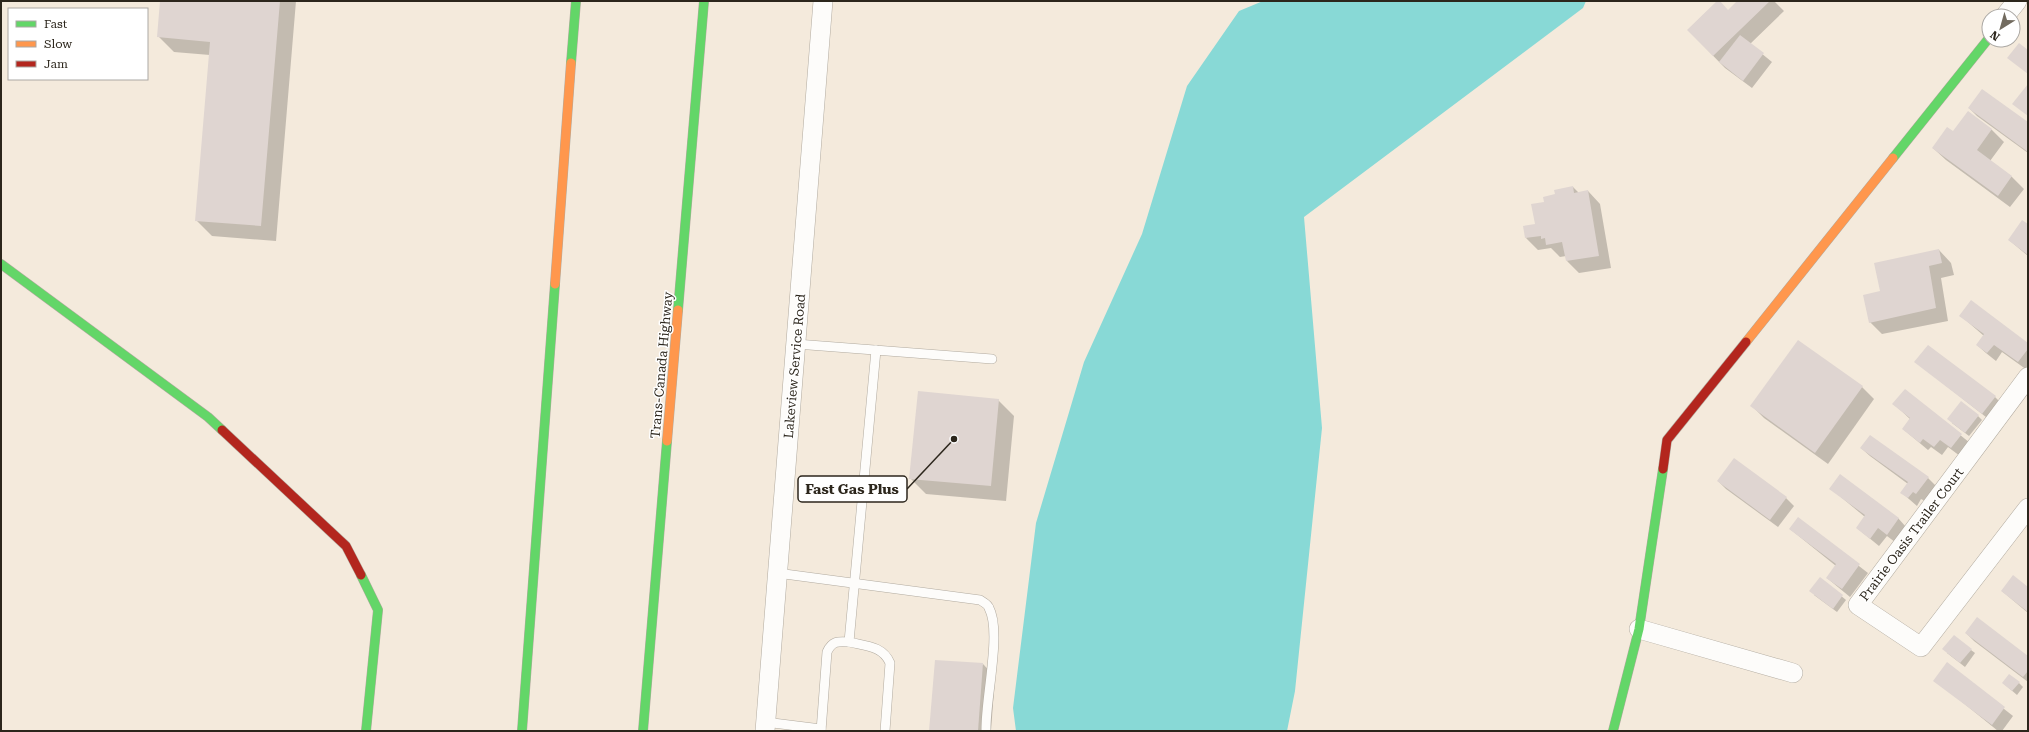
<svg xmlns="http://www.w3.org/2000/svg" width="2029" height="732" font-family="'Roboto Serif',serif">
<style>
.water{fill:#88d9d6}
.shadow{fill:#0003}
.building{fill:#dfd5d1}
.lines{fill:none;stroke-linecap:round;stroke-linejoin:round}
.lane-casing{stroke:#b1aa9f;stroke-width:10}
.street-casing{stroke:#b1aa9f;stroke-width:20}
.fast-casing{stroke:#b1aa9f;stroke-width:10}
.slow-casing{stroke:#b1aa9f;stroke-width:10}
.jam-casing{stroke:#b1aa9f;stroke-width:10}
.lane{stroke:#fdfcfa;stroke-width:9}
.street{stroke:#fdfcfa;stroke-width:19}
.fast{stroke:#63d668;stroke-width:9}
.slow{stroke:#ff974d;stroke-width:9}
.jam{stroke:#b3261e;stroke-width:9}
.labels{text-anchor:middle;stroke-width:3;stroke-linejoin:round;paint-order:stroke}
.street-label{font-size:13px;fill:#2c261c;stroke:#fff}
.leader{fill:none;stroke:#2c261c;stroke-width:1.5}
.callout-dot{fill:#2c261c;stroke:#fff;stroke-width:1.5}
.callout{fill:#fff;stroke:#2c261c;stroke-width:1.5}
.callout-label{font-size:14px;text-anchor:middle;font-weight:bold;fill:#2c261c}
</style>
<rect width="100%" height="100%" fill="#f4eadc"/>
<path class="water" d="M 1263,1 L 1586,1 L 1583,8 L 1304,217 L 1322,428 L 1295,691 L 1287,731 L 1016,731 L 1013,708 L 1036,523 L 1084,362 L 1142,234 L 1187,86 L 1239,11 Z"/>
<g class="shadow">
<path d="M 161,1 L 296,1 L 276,241 L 212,236 L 196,220 L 210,55 L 174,52 L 158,36 Z"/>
<path d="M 1718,1 L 1728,11 L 1738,1 L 1774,1 L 1784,11 L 1750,44 L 1772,62 L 1752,88 L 1725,68 L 1688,30 Z"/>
<path d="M 1969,108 L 2028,123 L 2028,153 L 1977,116 Z"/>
<path d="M 1968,112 L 1992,130 L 2004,142 L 1990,161 L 2012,177 L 2024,189 L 2010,207 L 1946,160 L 1933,148 L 1953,133 Z"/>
<path d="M 1573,187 L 1579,193 L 1588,191 L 1600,204 L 1611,268 L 1579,273 L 1567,261 L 1566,256 L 1560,257 L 1551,248 L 1538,250 L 1526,238 L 1536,225 L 1545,203 Z"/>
<path d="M 2028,226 L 2028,256 L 2009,240 Z"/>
<path d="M 1939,250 L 1951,263 L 1954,275 L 1941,278 L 1948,321 L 1882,334 L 1870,322 Z"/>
<path d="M 1961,316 L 2028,344 L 2027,370 L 2002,352 L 1996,361 L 1986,353 L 1977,345 L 1984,336 Z"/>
<path d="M 1916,362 L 1995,397 L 2003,405 L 1991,421 Z"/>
<path d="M 1862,387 L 1874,399 L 1828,464 L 1764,418 L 1752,406 Z"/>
<path d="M 1905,390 L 1970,443 L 1960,456 L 1948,447 L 1942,455 L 1931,447 L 1928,450 L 1903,429 L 1910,419 L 1894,404 Z"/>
<path d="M 998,400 L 1014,416 L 1006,501 L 926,494 L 910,478 Z"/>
<path d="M 1978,416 L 1982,420 L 1969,436 L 1952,423 Z"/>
<path d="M 1861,448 L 1928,478 L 1936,486 L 1925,501 L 1921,499 L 1917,506 L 1902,493 L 1908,484 L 1870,456 Z"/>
<path d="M 1718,481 L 1786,498 L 1794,506 L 1778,527 L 1726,489 Z"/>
<path d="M 1830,488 L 1898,518 L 1906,527 L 1895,542 L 1887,536 L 1879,546 L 1857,528 L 1865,517 Z"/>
<path d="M 1798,519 L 1868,573 L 1850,597 L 1827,578 L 1836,566 L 1790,529 Z"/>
<path d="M 1820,578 L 1846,600 L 1837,612 L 1814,595 Z"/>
<path d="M 2028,588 L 2028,613 L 2002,591 Z"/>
<path d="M 1966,633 L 2028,657 L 2028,682 L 1974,641 Z"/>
<path d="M 1971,650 L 1975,653 L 1965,667 L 1947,653 Z"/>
<path d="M 983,664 L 995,677 L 991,731 L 930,731 Z"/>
<path d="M 1947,664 L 2013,716 L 2002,731 L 1998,731 L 1935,680 Z"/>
<path d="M 2003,683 L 2019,683 L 2023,687 L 2017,695 Z"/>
</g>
<g class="building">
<path d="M 160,1 L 280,1 L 261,226 L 195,221 L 210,42 L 157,37 Z"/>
<path d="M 1717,1 L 1720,1 L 1728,10 L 1737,1 L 1770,1 L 1713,56 L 1687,30 Z"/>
<path d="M 1740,35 L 1764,53 L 1743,81 L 1719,62 Z"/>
<path d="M 2019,43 L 2028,50 L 2028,74 L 2007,58 Z"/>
<path d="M 2028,84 L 2028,116 L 2012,104 Z"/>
<path d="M 1982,89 L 2028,122 L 2028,152 L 1968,108 Z"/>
<path d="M 1968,111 L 1992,129 L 1977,150 L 2012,176 L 1998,196 L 1932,148 L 1947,127 L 1953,131 Z"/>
<path d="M 1573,186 L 1574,193 L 1588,190 L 1599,256 L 1566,261 L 1562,242 L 1546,245 L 1545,238 L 1541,239 L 1541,236 L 1525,238 L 1523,226 L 1535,224 L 1531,204 L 1544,202 L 1543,197 L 1555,194 L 1554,190 Z"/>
<path d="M 2022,220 L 2028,224 L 2028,255 L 2008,240 Z"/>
<path d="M 1939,249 L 1942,263 L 1929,266 L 1936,308 L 1869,323 L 1863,295 L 1880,291 L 1874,263 Z"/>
<path d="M 1971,300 L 2028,343 L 2028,349 L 2018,362 L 1994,345 L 1987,353 L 1976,345 L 1984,334 L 1959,316 Z"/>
<path d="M 1798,340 L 1863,386 L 1815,453 L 1750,406 Z"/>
<path d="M 1928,345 L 1996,396 L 1982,414 L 1914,362 Z"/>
<path d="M 1905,389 L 1962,434 L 1951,448 L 1940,440 L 1934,447 L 1923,439 L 1920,443 L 1902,429 L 1910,418 L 1892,404 Z"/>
<path d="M 918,391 L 999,399 L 991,486 L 909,479 Z"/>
<path d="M 1961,401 L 1979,415 L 1965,433 L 1947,419 Z"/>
<path d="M 1870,435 L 1929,477 L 1916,494 L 1913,492 L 1908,498 L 1900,493 L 1908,482 L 1860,448 Z"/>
<path d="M 1734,458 L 1787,497 L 1770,520 L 1717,481 Z"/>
<path d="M 1840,474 L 1899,518 L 1887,535 L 1878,528 L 1870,539 L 1856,528 L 1865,515 L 1829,489 Z"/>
<path d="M 1798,517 L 1860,564 L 1842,589 L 1826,578 L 1836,564 L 1789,529 Z"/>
<path d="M 2013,575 L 2028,587 L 2028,612 L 2001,591 Z"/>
<path d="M 1820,577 L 1843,595 L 1833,609 L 1809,591 Z"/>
<path d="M 1977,617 L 2028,656 L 2028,671 L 2023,677 L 1965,633 Z"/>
<path d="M 1954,635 L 1972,649 L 1960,663 L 1942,649 Z"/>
<path d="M 935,660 L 983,663 L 978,731 L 929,731 Z"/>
<path d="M 1947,662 L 2005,707 L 1992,725 L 1933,681 Z"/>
<path d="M 2009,674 L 2020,682 L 2012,691 L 2002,683 Z"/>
</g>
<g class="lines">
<g class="lane-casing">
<g id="lane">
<path d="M 796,344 L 992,359"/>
<path d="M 876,350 L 849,642 C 866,646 883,646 890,663 L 885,731"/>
<path d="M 777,573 L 980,600 C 983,602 988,604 989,608 C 1002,632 985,700 986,731"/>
<path d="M 765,722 L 821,729"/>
<path d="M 821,731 L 827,652 C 832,641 838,641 849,642"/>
</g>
</g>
<g class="street-casing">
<g id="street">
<path d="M 2005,16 L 2017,1"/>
<path d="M 2028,377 L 1858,605 L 1921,647 L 2028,508"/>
<path d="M 1639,629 L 1793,673"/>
<path d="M 765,731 L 823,1"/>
</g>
</g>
<g class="fast-casing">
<g id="fast">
<path d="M 571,63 L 576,1"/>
<path d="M 1893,158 L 1989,38"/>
<path d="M 1,264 L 208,417 L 222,430"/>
<path d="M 678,310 L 704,1"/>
<path d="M 361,575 L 378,610 L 366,731"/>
<path d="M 522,731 L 555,284"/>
<path d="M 643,731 L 667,441"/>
<path d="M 1613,731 L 1639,629 L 1663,469"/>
</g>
</g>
<g class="slow-casing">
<g id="slow">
<path d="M 555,284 L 571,63"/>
<path d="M 1746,342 L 1893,158"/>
<path d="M 667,441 L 678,310"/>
</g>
</g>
<g class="jam-casing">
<g id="jam">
<path d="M 222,430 L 346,546 L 361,575"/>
<path d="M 1663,469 L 1667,440 L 1746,342"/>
</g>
</g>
<use href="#lane" class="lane"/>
<use href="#street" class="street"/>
<use href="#fast" class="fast"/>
<use href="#slow" class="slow"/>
<use href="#jam" class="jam"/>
</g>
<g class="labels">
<g class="street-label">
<text transform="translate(661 365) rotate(-85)" y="5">Trans-Canada Highway</text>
<text transform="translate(794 366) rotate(-85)" y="5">Lakeview Service Road</text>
<text transform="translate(1911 534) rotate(-53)" y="5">Prairie Oasis Trailer Court</text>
</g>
</g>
<path class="leader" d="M954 439L907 489"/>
<circle class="callout-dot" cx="954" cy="439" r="4"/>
<rect class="callout" x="798" y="476" width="109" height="26" rx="4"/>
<g class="callout-label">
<text x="852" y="494">Fast Gas Plus</text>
</g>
<rect width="2029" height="732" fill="none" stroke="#2c261c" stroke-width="4"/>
<rect x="8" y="8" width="140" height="72" fill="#ffffff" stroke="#aba8a4"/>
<rect x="16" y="21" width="20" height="6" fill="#63d668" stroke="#aba8a4"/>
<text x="44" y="28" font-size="12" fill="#2c261c">Fast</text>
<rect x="16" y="41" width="20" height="6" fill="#ff974d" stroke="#aba8a4"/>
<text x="44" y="48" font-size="12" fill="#2c261c">Slow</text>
<rect x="16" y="61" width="20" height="6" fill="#b3261e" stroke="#aba8a4"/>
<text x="44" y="68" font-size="12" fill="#2c261c">Jam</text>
<g transform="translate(2001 28) rotate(217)"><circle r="19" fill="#ffffff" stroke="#aba8a4"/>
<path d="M0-3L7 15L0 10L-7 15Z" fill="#726b5f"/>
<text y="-6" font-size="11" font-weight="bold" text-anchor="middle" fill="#2c261c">N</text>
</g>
</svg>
